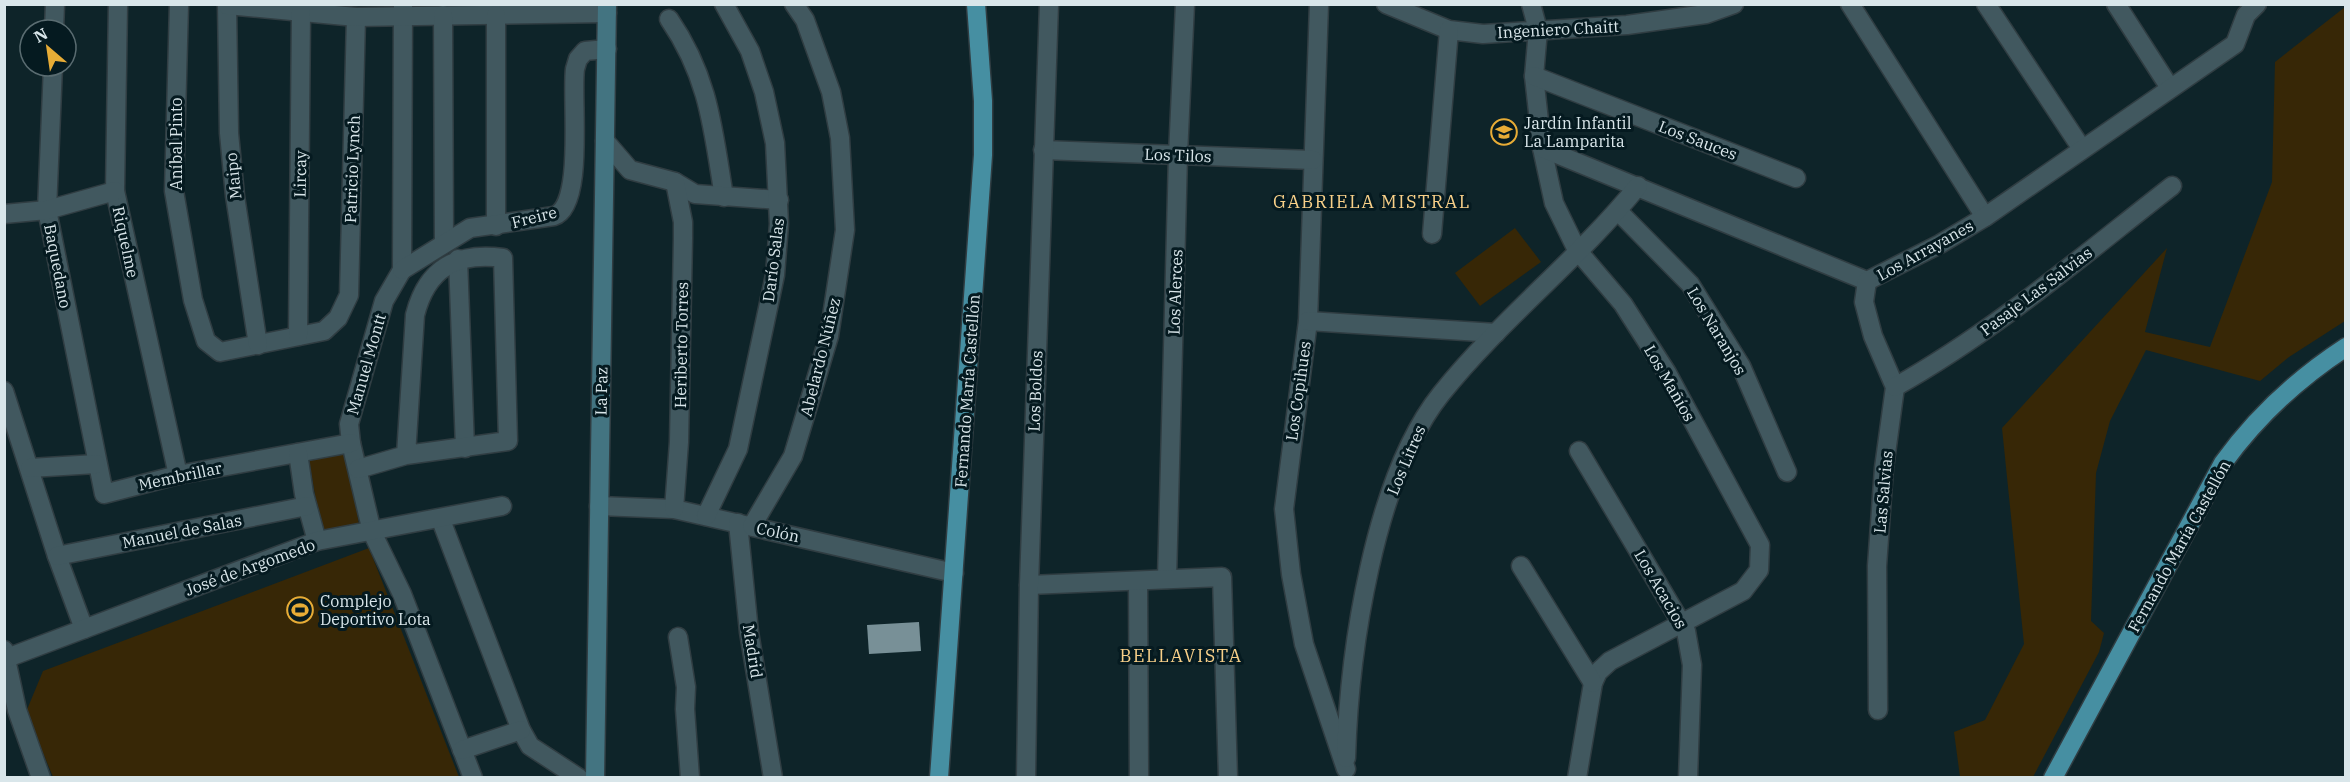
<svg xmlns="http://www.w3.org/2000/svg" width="2350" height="782" font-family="'IBM Plex Serif',serif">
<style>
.green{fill:#372706}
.building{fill:#789097}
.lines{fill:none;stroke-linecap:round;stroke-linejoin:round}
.street-casing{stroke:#303d42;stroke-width:21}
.secondary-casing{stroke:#303d42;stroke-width:21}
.primary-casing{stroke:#303d42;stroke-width:21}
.street{stroke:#41585f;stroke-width:18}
.secondary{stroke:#437481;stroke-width:18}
.primary{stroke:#468fa2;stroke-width:18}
.labels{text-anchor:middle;stroke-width:6;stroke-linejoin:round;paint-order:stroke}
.street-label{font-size:16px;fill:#d9e6ea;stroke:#051a20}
.poi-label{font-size:16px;fill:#d9e6ea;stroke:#051a20;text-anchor:start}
.neighbourhood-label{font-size:18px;letter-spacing:1.5px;fill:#f8d089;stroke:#051a20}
</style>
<rect width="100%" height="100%" fill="#0e2429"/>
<g class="green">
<path d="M 2345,7 L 2345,321 L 2289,357 L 2260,381 L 2146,350 L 2110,421 L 2096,473 L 2091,621 L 2104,633 L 2099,652 L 2033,777 L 1960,777 L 1954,732 L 1985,720 L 2024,644 L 2002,428 L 2167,248 L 2145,332 L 2210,347 L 2272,182 L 2275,62 Z"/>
<path d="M 1515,228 L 1541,262 L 1480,306 L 1455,273 Z"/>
<path d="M 347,454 L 360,530 L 322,536 L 309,460 Z"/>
<path d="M 369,548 L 459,777 L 53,777 L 26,712 L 43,671 Z"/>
</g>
<path class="building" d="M 919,622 L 921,651 L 869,654 L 867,625 Z"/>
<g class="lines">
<g class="street-casing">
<g id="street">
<path d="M 118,4 L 115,191 L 178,475"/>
<path d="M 179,4 L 174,191 L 193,300 L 206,341 L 220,352 L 324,331 L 338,318 L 349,295 L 356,17"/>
<path d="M 227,4 L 229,133 L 235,196 L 258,345"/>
<path d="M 403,4 L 402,270 L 384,301 L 349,424 L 351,443 L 372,532 L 402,594 L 473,778"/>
<path d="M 1319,4 L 1308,321 L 1284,509 L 1291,574 L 1304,644 L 1346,769"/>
<path d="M 1386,4 L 1449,30 L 1483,34 L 1627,25 L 1706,14 L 1734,4"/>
<path d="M 1531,4 L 1538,30 L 1534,76 L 1542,148 L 1554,203 L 1577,250 L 1623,304 L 1667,373 L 1760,545 L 1759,570 L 1743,591 L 1610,661 L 1598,672 L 1593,683 L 1577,778"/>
<path d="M 1850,4 L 1985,217"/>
<path d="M 1986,4 L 2082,149"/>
<path d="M 2116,4 L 2170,88"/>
<path d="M 227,5 L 356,17 L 607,13"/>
<path d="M 443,15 L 444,243"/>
<path d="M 669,19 C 709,77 713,129 724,197"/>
<path d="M 54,30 L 55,4"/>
<path d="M 53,66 L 47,210 L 104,494 L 178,475 L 351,443"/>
<path d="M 1534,76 L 1796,178"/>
<path d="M 605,141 L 630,170 L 675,182 L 695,194 L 779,200"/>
<path d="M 1542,148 L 1867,281 L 1940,244 L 1985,217 L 2235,44 L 2246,15 L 2257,4"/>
<path d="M 1043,150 L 1313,160"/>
<path d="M 1618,211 L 1690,284 L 1741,366 L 1787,472"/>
<path d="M 4,214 L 47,210 L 115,191"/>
<path d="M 496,226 L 496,15"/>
<path d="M 1432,234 L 1449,30"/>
<path d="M 458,259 L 465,448"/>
<path d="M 402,270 L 470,228 L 554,216 C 585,206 571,97 575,69 L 578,59 L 585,51 L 607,49"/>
<path d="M 1867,281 L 1864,302 L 1873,336 L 1895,387 L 1884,468 L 1877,566 L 1878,710"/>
<path d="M 1308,321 L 1496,333"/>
<path d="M 298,336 L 301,12"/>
<path d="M 1895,387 C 1995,331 2082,256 2172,186"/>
<path d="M 4,391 L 57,556 L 84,629"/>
<path d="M 1579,451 L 1686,631 L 1692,665 L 1688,778"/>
<path d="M 298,453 L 304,494 L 317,541"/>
<path d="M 30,468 L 96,464"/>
<path d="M 358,469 L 406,455 L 508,441 L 503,258 C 456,252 427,268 415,315 L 406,455"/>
<path d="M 599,506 L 674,509 L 954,573"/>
<path d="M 674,509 L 679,442 L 683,238 L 683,222 L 675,182"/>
<path d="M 706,516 L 738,449 L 775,275 L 779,224 L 775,143 L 764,92 L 750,51 L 724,4"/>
<path d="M 441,520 L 521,730 L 530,746 L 579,778"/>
<path d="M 738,523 L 749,632 L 773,778"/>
<path d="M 752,526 L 793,456 L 829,336 L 845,230 L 840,138 L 831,92 L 805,20 L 794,4"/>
<path d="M 57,556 L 307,506"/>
<path d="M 1521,566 L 1593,683"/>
<path d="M 1167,579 L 1178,155 L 1185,4"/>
<path d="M 1138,581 L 1139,778"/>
<path d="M 1029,585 L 1222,577 L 1228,778"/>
<path d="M 678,637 L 686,687 L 685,709 L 690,778"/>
<path d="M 4,650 L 17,710 L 41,778"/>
<path d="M 7,658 L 317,541 L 502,506"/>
<path d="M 462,750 L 521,730"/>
<path d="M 1346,758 C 1349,652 1374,478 1441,394 C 1501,319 1578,260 1638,186"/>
<path d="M 1026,778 L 1029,585 L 1049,4"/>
</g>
</g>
<g class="secondary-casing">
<path id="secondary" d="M 595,778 L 607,4"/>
</g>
<g class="primary-casing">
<g id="primary">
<path d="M 939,778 L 983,155 L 983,101 L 976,4"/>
<path d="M 2053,778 L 2223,463 C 2257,416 2297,379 2346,347"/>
</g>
</g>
<use href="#street" class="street"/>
<use href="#secondary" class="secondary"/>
<use href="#primary" class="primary"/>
</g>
<defs>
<g id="school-ring" transform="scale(1.35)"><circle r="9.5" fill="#051a20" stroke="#e7ac36" stroke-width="1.5"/><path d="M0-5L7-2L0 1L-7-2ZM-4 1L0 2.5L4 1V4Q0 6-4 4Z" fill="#e7ac36"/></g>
<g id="stadium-ring" transform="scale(1.35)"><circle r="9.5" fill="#051a20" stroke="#e7ac36" stroke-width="1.5"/><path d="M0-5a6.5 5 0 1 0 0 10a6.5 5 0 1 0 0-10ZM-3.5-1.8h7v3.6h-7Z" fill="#e7ac36"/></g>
</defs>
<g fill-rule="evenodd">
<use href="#school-ring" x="1504" y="132"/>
<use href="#stadium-ring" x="300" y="610"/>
</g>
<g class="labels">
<g class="street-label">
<text transform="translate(1558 29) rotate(-3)" y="6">Ingeniero Chaitt</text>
<text transform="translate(1698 140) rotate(21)" y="6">Los Sauces</text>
<text transform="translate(176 144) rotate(-90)" y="6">Aníbal Pinto</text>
<text transform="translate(1178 155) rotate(2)" y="6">Los Tilos</text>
<text transform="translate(352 169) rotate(-88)" y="6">Patricio Lynch</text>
<text transform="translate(300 174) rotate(-89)" y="6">Lircay</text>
<text transform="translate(233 176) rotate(-96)" y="6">Maipo</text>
<text transform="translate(534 217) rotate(-14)" y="6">Freire</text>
<text transform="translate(126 242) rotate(78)" y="6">Riquelme</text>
<text transform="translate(1925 250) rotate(-29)" y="6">Los Arrayanes</text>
<text transform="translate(773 260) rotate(-83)" y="6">Darío Salas</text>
<text transform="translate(58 266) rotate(79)" y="6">Baquedano</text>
<text transform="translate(2036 291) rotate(-37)" y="6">Pasaje Las Salvias</text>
<text transform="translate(1175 292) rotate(-88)" y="6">Los Alerces</text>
<text transform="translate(1717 331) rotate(59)" y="6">Los Naranjos</text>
<text transform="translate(681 345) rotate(-89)" y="6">Heriberto Torres</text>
<text transform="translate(820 357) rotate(-76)" y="6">Abelardo Núñez</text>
<text transform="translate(366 364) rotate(-74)" y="6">Manuel Montt</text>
<text transform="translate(1670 383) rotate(60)" y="6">Los Mañíos</text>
<text transform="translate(601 391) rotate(-89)" y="6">La Paz</text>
<text transform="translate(967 391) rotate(-86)" y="6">Fernando María Castellón</text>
<text transform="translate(1035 391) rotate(-88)" y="6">Los Boldos</text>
<text transform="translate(1298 391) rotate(-82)" y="6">Los Copihues</text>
<text transform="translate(1406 460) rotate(-67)" y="6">Los Litres</text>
<text transform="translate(180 476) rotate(-12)" y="6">Membrillar</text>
<text transform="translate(1883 492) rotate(-85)" y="6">Las Salvias</text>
<text transform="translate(182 531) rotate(-11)" y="6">Manuel de Salas</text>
<text transform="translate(778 532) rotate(12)" y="6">Colón</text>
<text transform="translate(2179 546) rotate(-61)" y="6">Fernando María Castellón</text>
<text transform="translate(250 567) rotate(-20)" y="6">José de Argomedo</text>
<text transform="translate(1661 589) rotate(60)" y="6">Los Acacios</text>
<text transform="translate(753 651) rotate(81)" y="6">Madrid</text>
</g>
<g class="poi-label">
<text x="1524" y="129">Jardín Infantil<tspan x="1524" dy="18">La Lamparita</tspan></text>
<text x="320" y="607">Complejo<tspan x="320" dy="18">Deportivo Lota</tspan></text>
</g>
<g class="neighbourhood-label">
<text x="1372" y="208">GABRIELA MISTRAL</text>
<text x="1181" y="662">BELLAVISTA</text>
</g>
</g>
<rect width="2350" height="782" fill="none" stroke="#d9e6ea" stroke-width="12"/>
<g transform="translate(48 48) rotate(331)"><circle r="28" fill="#051a20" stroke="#5a6c71" stroke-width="1.5"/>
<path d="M0-4.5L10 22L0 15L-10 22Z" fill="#e7ac36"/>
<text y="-9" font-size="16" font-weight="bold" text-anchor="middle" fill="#d9e6ea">N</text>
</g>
</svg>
